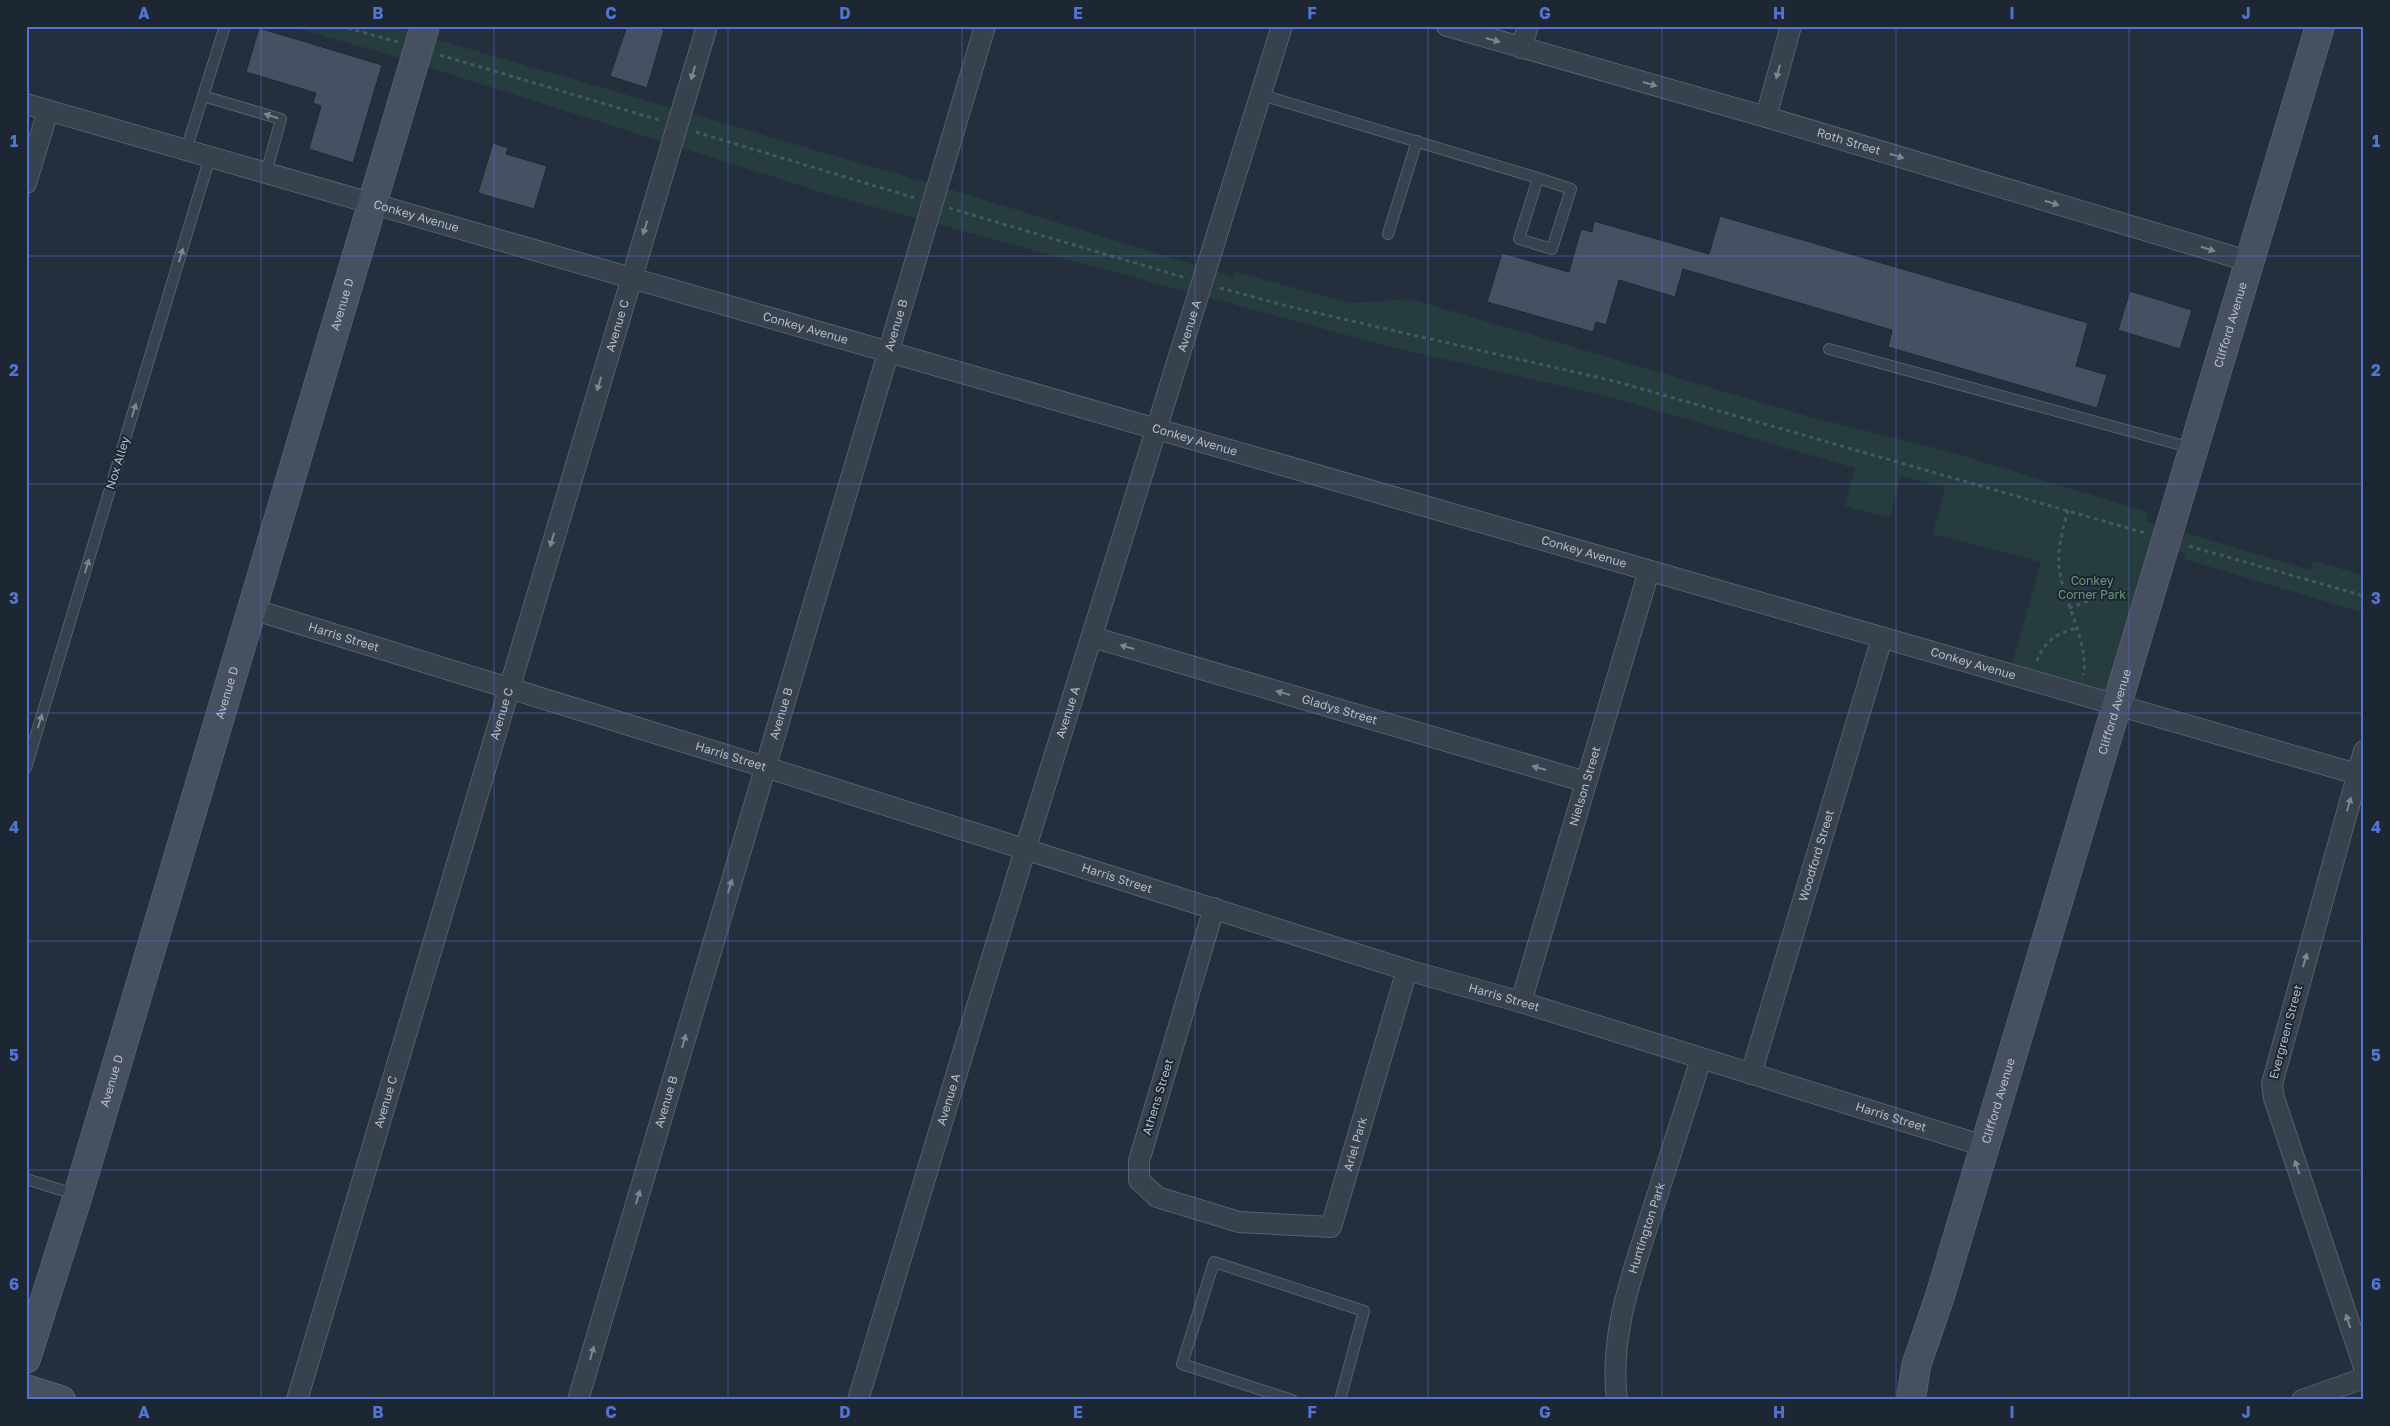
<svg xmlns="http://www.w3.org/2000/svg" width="2390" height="1426" font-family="'Golos Text',sans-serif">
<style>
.green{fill:#263c3f}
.building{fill:#455162;stroke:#1f2835}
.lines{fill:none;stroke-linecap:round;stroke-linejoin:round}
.lane-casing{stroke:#565f6c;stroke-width:12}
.street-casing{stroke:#565f6c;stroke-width:22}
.secondary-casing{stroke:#565f6c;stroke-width:30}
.path{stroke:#44595c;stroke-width:3;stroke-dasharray:4 4;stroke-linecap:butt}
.lane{stroke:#38414e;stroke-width:10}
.street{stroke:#38414e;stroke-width:20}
.secondary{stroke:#465061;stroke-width:28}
.oneway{fill:#7c8592}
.grid{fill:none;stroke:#5274d3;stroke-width:1;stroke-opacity:0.55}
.labels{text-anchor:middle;stroke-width:4;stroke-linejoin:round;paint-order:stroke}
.street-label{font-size:12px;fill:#b4bcc9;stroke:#1d2633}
.park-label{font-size:12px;fill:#6b9a76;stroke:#1d2633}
.neatline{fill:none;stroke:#5274d3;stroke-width:2}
.grid-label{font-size:16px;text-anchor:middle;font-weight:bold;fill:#5274d3}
</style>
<rect width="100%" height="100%" fill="#242f3e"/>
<path class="green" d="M 289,26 L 398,26 L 398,28 L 962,193 L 1233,277 L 1235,272 L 1351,303 L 1410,299 L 1807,416 L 1943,450 L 2148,512 L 2146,521 L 2310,570 L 2313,560 L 2364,576 L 2364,613 L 2184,559 L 2185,553 L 2163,547 L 2115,706 L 2009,675 L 2041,562 L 1933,534 L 1945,487 L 1901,476 L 1890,518 L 1845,506 L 1855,468 L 1614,398 L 1387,346 L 830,195 L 390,55 Z"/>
<g class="building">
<path d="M 627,26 L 654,26 L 664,30 L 647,88 L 610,76 Z"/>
<path d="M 259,28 L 382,65 L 353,163 L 309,149 L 321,106 L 313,103 L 316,93 L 246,72 Z"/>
<path d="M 493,143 L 508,148 L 506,154 L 547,166 L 534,209 L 478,193 Z"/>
<path d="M 1720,216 L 2088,323 L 2076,366 L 2107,375 L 2097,408 L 1888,347 L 1892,330 L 1683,269 L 1675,297 L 1619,280 L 1606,325 L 1596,322 L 1593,332 L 1487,302 L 1502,253 L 1569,272 L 1581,229 L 1592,232 L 1594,221 L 1709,254 Z"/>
<path d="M 2130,291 L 2192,310 L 2180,349 L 2118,330 Z"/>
</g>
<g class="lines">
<g class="lane-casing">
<g id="lane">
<path d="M 1262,95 L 1538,178 L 1519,239 L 1552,249 L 1571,189 L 1538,178"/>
<path d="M 203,96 L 225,26"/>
<path d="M 186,150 L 203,96 L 281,119 L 266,173"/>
<path d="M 1388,234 L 1417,141"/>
<path d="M 1829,349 L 2192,448"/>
<path d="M 26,768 L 210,157"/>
<path d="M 26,1179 L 77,1195"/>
<path d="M 1292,1400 L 1182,1364 L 1214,1262 L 1364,1311 L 1340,1400"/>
</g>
</g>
<g class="street-casing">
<g id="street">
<path id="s1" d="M 1447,26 L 1766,117 L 2248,261"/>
<path d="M 1521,48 L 1528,26"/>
<path id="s2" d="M 26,104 L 2364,776"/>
<path d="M 1766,117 L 1791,26"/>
<path d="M 26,183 L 48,111"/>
<path id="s3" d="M 252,609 L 765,767 L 1407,970 L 1521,1002 L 1984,1146"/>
<path id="s4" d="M 1092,637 L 1586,782"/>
<path d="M 2364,751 L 2272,1084 L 2274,1098 L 2364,1367"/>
<path id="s5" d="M 1214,908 L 1139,1161 L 1139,1180 L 1157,1197 L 1239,1222 L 1331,1227 L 1407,970"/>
<path id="s6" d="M 1521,1002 L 1649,571"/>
<path id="s7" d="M 1751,1074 L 1882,638"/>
<path id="s8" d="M 297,1400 L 707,26"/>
<path id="s9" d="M 578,1400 L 985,26"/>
<path id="s10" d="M 858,1400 C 914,1215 969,1031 1026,847 C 1111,573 1199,300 1282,26"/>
<path id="s11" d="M 1617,1400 C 1609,1335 1632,1275 1651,1215 C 1668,1163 1684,1111 1701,1059"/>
<path d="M 2302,1400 L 2364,1378"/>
</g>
</g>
<g class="secondary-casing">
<g id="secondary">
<path id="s12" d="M 26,1359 L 78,1195 L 425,26"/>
<path d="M 26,1389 L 61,1400"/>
<path id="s13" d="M 1911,1400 L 1916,1366 L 1940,1296 L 2320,26"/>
</g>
</g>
<g class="path">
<path d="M 340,26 L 398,42"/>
<path d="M 440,55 L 659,120"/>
<path d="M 696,132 L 915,198"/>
<path d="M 949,208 L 1186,278"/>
<path d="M 1220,288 L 1291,307 L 1618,382 L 2145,533"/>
<path d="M 2068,510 C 2063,529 2057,548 2059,567 C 2062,599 2091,647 2083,675"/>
<path d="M 2189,546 L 2364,596"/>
<path d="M 2069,608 L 2118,590 L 2128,591"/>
<path d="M 2037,661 C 2044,641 2056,634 2076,628"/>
</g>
<use href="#lane" class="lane"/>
<use href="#street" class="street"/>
<use href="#secondary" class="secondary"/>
</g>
<defs><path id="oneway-solid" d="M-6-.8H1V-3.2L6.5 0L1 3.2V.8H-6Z" transform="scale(1.25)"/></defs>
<g class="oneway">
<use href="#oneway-solid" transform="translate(1493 40) rotate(16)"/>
<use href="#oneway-solid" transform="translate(1778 72) rotate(105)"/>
<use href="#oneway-solid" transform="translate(693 73) rotate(106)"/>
<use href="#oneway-solid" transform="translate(1650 84) rotate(16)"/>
<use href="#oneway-solid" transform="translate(271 116) rotate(-163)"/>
<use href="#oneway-solid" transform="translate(1897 156) rotate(17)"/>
<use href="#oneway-solid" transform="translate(2052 203) rotate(17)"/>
<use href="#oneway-solid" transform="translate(645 228) rotate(107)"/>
<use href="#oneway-solid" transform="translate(2208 249) rotate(17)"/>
<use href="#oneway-solid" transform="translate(181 255) rotate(-73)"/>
<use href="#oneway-solid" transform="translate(599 384) rotate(107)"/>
<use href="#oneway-solid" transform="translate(134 410) rotate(-73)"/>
<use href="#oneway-solid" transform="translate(552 540) rotate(107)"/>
<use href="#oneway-solid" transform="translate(87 566) rotate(-73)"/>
<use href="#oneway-solid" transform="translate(1127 647) rotate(-164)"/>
<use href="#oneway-solid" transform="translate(1283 693) rotate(-164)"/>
<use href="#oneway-solid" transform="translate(40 721) rotate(-73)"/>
<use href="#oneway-solid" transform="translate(1539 768) rotate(-164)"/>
<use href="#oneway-solid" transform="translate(2349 804) rotate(-74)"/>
<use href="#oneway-solid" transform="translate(730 886) rotate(-74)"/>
<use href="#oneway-solid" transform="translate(2305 960) rotate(-74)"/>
<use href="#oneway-solid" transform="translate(684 1041) rotate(-74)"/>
<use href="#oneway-solid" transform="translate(2297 1167) rotate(-108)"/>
<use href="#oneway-solid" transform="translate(638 1197) rotate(-74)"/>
<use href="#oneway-solid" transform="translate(2348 1321) rotate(-108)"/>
<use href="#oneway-solid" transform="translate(592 1353) rotate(-74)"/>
</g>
<path class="grid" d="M 261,26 L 261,1400M 494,26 L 494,1400M 728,26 L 728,1400M 962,26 L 962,1400M 1195,26 L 1195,1400M 1428,26 L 1428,1400M 1662,26 L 1662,1400M 1896,26 L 1896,1400M 2129,26 L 2129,1400M 26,256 L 2364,256M 26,484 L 2364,484M 26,713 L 2364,713M 26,941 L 2364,941M 26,1170 L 2364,1170"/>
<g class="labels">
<g class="street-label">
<text dy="4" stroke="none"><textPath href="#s1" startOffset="418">Roth Street</textPath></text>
<text dy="4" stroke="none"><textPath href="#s2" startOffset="406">Conkey Avenue</textPath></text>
<text dy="4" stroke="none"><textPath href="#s12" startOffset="1101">Avenue D</textPath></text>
<text dy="4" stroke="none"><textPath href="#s8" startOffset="1121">Avenue C</textPath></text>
<text dy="4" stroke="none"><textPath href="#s9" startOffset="1121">Avenue B</textPath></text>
<text dy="4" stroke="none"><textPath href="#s13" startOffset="1122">Clifford Avenue</textPath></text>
<text dy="4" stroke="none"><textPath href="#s10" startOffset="1124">Avenue A</textPath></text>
<text dy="4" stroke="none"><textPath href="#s2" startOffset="811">Conkey Avenue</textPath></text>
<text dy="4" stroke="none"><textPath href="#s2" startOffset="1216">Conkey Avenue</textPath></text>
<text transform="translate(118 463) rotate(-73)" y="4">Nox Alley</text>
<text dy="4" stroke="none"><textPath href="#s2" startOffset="1621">Conkey Avenue</textPath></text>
<text dy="4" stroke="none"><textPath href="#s3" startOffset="96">Harris Street</textPath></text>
<text dy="4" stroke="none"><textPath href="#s2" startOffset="2026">Conkey Avenue</textPath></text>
<text dy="4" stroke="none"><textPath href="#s12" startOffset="696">Avenue D</textPath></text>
<text dy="4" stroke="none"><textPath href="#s4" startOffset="258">Gladys Street</textPath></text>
<text dy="4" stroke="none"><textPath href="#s10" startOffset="719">Avenue A</textPath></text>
<text dy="4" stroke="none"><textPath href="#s8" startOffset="716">Avenue C</textPath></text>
<text dy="4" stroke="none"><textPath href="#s9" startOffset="716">Avenue B</textPath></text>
<text dy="4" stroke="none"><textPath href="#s13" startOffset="718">Clifford Avenue</textPath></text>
<text dy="4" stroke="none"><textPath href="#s3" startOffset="501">Harris Street</textPath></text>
<text dy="4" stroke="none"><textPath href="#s6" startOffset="225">Nielson Street</textPath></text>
<text dy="4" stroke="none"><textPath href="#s7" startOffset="228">Woodford Street</textPath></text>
<text dy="4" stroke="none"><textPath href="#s3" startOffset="906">Harris Street</textPath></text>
<text dy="4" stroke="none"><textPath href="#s3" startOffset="1311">Harris Street</textPath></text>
<text transform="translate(2286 1032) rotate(-75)" y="4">Evergreen Street</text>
<text dy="4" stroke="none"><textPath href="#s12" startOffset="291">Avenue D</textPath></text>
<text transform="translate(1158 1097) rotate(-73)" y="4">Athens Street</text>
<text dy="4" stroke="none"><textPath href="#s10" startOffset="314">Avenue A</textPath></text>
<text dy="4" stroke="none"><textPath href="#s8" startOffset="311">Avenue C</textPath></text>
<text dy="4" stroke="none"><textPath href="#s9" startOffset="311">Avenue B</textPath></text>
<text dy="4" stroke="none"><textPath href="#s13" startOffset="312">Clifford Avenue</textPath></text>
<text dy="4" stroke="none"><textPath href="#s3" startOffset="1716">Harris Street</textPath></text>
<text dy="4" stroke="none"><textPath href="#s5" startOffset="572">Ariel Park</textPath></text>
<text dy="4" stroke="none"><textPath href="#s11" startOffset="176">Huntington Park</textPath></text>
</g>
<g class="park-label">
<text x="2092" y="585">Conkey<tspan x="2092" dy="14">Corner Park</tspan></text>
</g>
</g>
<rect width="2390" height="1426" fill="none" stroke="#1d2633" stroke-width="55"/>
<rect x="28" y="28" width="2334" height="1370" class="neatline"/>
<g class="grid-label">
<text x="144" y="19">A</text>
<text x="378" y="19">B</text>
<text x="611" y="19">C</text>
<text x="845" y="19">D</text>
<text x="1078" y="19">E</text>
<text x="1312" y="19">F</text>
<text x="1545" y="19">G</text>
<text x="1779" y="19">H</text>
<text x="2012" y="19">I</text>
<text x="2246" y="19">J</text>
<text x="14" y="147">1</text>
<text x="2376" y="147">1</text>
<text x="14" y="376">2</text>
<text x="2376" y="376">2</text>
<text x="14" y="604">3</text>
<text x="2376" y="604">3</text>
<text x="14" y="833">4</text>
<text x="2376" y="833">4</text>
<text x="14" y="1061">5</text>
<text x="2376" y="1061">5</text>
<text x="14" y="1290">6</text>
<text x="2376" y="1290">6</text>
<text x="144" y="1418">A</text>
<text x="378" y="1418">B</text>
<text x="611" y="1418">C</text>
<text x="845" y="1418">D</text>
<text x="1078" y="1418">E</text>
<text x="1312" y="1418">F</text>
<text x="1545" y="1418">G</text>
<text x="1779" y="1418">H</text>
<text x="2012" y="1418">I</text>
<text x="2246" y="1418">J</text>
</g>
</svg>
